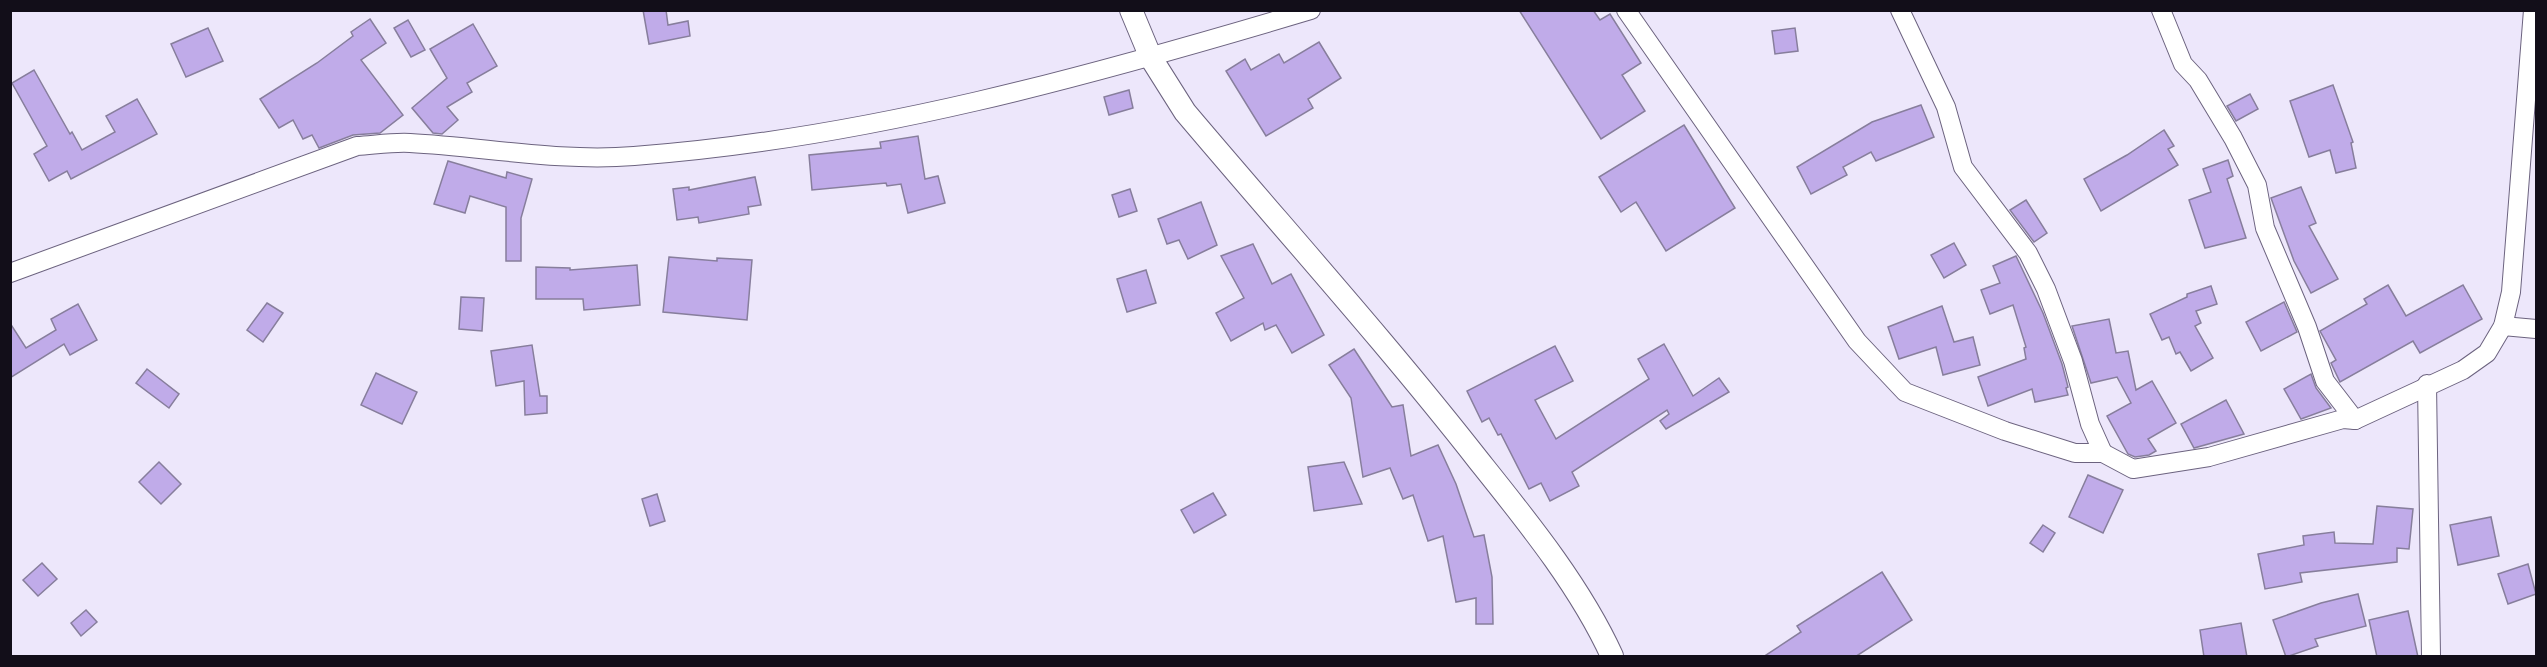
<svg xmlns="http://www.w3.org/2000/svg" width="2547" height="667" font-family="Lato,sans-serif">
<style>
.building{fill:#c0abe9;stroke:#877e9c;stroke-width:1.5}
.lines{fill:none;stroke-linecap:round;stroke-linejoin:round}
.minor-casing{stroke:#6c637f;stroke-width:20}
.tertiary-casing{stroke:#6c637f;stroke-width:24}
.minor{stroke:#fff;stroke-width:18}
.tertiary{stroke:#fff;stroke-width:22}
</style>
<rect width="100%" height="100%" fill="#ede7fb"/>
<g class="building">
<path d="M 643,10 L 666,10 L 668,25 L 688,21 L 690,36 L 649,44 Z"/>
<path d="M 1519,10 L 1593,10 L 1600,20 L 1610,14 L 1641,63 L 1622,75 L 1645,111 L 1601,139 Z"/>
<path d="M 370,19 L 386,43 L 361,60 L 403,115 L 380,133 L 353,135 L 319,148 L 312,135 L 303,139 L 293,120 L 279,128 L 260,99 L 317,63 L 353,36 L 351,32 Z"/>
<path d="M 408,20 L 425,50 L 411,57 L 394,28 Z"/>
<path d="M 473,24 L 497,66 L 467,83 L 472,92 L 447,107 L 458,120 L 442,134 L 433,133 L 412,108 L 447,78 L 430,49 Z"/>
<path d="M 208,28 L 223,61 L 186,77 L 171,44 Z"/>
<path d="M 1795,28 L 1798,51 L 1775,54 L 1772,31 Z"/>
<path d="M 1319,42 L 1341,78 L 1308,99 L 1313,108 L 1266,136 L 1226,71 L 1245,59 L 1251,70 L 1279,54 L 1284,63 Z"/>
<path d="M 34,70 L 70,134 L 72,132 L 82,150 L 115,132 L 106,116 L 137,99 L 157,134 L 71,179 L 67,171 L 49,181 L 34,154 L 47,146 L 12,83 Z"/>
<path d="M 2333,85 L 2353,142 L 2351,143 L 2356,168 L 2336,173 L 2330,150 L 2309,157 L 2290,101 Z"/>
<path d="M 1129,90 L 1133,108 L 1109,115 L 1104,97 Z"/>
<path d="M 2250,94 L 2258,109 L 2236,121 L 2227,106 Z"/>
<path d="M 1921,105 L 1934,137 L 1876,161 L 1871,152 L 1843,167 L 1847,175 L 1811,194 L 1797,167 L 1872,122 Z"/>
<path d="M 1684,125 L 1735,208 L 1666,251 L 1636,202 L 1621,212 L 1599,177 Z"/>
<path d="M 2164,130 L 2174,146 L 2168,149 L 2178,165 L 2101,211 L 2084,179 L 2127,155 Z"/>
<path d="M 918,136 L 925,179 L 938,176 L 945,203 L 908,213 L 901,184 L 887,186 L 886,183 L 812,190 L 809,155 L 881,148 L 880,142 Z"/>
<path d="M 2228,160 L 2233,176 L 2227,179 L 2246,238 L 2205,248 L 2189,200 L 2211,192 L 2203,169 Z"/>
<path d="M 448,161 L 506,178 L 507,172 L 532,179 L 521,218 L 521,261 L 506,261 L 506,207 L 470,196 L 465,213 L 434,204 Z"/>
<path d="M 755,177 L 761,205 L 748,207 L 749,214 L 699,223 L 698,217 L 677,220 L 673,189 L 689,187 L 689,190 Z"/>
<path d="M 2301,187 L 2316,223 L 2309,226 L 2338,279 L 2311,293 L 2294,261 L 2271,198 Z"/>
<path d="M 1130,189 L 1137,211 L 1119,217 L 1112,195 Z"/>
<path d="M 2026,200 L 2047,233 L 2034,242 L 2010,210 Z"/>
<path d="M 1201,202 L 1217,245 L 1188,259 L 1179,240 L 1167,244 L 1158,219 Z"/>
<path d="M 1954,243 L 1966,265 L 1944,278 L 1931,255 Z"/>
<path d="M 1253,244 L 1272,284 L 1291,274 L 1324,335 L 1292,353 L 1276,325 L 1265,330 L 1263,323 L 1231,341 L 1216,313 L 1244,298 L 1221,256 Z"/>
<path d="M 2016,256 L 2043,313 L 2062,364 L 2068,387 L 2066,388 L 2068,395 L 2035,402 L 2032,389 L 1988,406 L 1978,377 L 2026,359 L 2024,348 L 2026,347 L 2013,305 L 1990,314 L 1981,290 L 2000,283 L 1993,266 Z"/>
<path d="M 669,257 L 717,261 L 717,258 L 752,260 L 747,320 L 663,312 Z"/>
<path d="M 637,265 L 640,305 L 584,310 L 583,299 L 536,299 L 536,267 L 570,268 L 570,270 Z"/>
<path d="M 1146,270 L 1156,303 L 1127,312 L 1117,279 Z"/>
<path d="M 2388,285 L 2406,316 L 2463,285 L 2482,319 L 2420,353 L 2413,341 L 2340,382 L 2331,363 L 2336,360 L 2320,331 L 2367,304 L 2364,299 Z"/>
<path d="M 2211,286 L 2217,304 L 2196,311 L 2201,323 L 2195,326 L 2213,358 L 2191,371 L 2180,352 L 2176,354 L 2169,337 L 2162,340 L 2150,314 L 2187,297 L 2187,294 Z"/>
<path d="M 461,297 L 484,298 L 482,331 L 459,329 Z"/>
<path d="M 2284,302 L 2297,332 L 2261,351 L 2246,322 Z"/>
<path d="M 267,303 L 283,313 L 263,342 L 247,330 Z"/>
<path d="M 78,304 L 97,340 L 70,355 L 64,344 L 10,378 L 10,323 L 26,348 L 56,330 L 51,319 Z"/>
<path d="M 1942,306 L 1954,342 L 1973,337 L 1980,365 L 1943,375 L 1936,347 L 1899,359 L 1888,327 Z"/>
<path d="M 2109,319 L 2116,353 L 2128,351 L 2136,390 L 2152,381 L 2176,423 L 2148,439 L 2156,451 L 2149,455 L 2135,457 L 2128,454 L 2107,416 L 2131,403 L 2117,377 L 2091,383 L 2072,326 Z"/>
<path d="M 1664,344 L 1693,396 L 1719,378 L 1729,392 L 1666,429 L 1660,421 L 1669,414 L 1667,410 L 1572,472 L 1579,486 L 1550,501 L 1541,483 L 1529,489 L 1501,434 L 1498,435 L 1489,418 L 1482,422 L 1467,391 L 1555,346 L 1573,381 L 1535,400 L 1556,439 L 1649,379 L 1638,359 Z"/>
<path d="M 532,345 L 540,396 L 547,396 L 547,413 L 525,415 L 524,381 L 496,386 L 491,351 Z"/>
<path d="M 1354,349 L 1392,407 L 1403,405 L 1411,456 L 1438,445 L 1456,484 L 1474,537 L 1484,535 L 1492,577 L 1493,624 L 1476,624 L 1476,598 L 1456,602 L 1443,536 L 1428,541 L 1413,495 L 1403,499 L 1390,468 L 1363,477 L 1351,398 L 1329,365 Z"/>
<path d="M 147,369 L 179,394 L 169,408 L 136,383 Z"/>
<path d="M 376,373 L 417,392 L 402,424 L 361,405 Z"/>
<path d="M 2311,374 L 2316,388 L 2331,408 L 2301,419 L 2284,389 Z"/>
<path d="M 2226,400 L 2244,434 L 2194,448 L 2181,424 Z"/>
<path d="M 159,462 L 181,484 L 161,504 L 139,482 Z"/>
<path d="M 1344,462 L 1362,504 L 1314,511 L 1308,467 Z"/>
<path d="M 2088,475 L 2123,490 L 2103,533 L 2069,517 Z"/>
<path d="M 1213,493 L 1226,515 L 1194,533 L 1181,510 Z"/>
<path d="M 657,494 L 665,521 L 650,526 L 642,499 Z"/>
<path d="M 2377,506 L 2413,509 L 2409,549 L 2397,548 L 2397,562 L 2300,573 L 2302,582 L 2265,589 L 2258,554 L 2304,545 L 2303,536 L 2334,532 L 2335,543 L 2373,544 Z"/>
<path d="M 2491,517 L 2499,556 L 2458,565 L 2450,525 Z"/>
<path d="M 2043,525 L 2055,533 L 2043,552 L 2030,543 Z"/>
<path d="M 42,563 L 57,579 L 38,596 L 23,580 Z"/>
<path d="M 2528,564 L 2536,594 L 2508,604 L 2498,574 Z"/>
<path d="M 1882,572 L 1912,620 L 1855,657 L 1763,657 L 1801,632 L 1797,626 Z"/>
<path d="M 2358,594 L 2366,626 L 2315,639 L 2318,646 L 2286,657 L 2273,620 L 2321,603 Z"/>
<path d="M 86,610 L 97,622 L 81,636 L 71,623 Z"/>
<path d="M 2408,611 L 2418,657 L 2377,657 L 2369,620 Z"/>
<path d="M 2241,623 L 2247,657 L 2204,657 L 2200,630 Z"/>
</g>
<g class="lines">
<g class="minor-casing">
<g id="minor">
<path d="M 1626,10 L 1857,341 L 1905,392 L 2005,431 L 2075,453 L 2103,453 L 2133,469 L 2209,457 L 2343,419 L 2355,420 L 2463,370 L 2487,353 L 2503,326 L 2511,292 L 2533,10"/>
<path d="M 1900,10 L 1946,107 L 1963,167 L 2028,253 L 2046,289 L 2073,361 L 2090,424 L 2103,453"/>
<path d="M 2161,10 L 2183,64 L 2198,80 L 2233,138 L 2257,185 L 2265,228 L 2307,327 L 2325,381 L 2355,420"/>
<path d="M 10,273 L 357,146 C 374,145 393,142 410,143 C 485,147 559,162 634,156 C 865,139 1090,76 1311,10"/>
<path d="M 2503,326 L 2536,329"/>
<path d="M 2427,384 L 2431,656"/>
</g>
</g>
<g class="tertiary-casing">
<path id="tertiary" d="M 1131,10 L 1151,58 L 1185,112 C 1283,228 1385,341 1479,461 C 1527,521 1580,586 1612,656"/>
</g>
<use href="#minor" class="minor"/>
<use href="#tertiary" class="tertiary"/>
</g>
<rect width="2547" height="667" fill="none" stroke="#120e19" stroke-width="24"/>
</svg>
